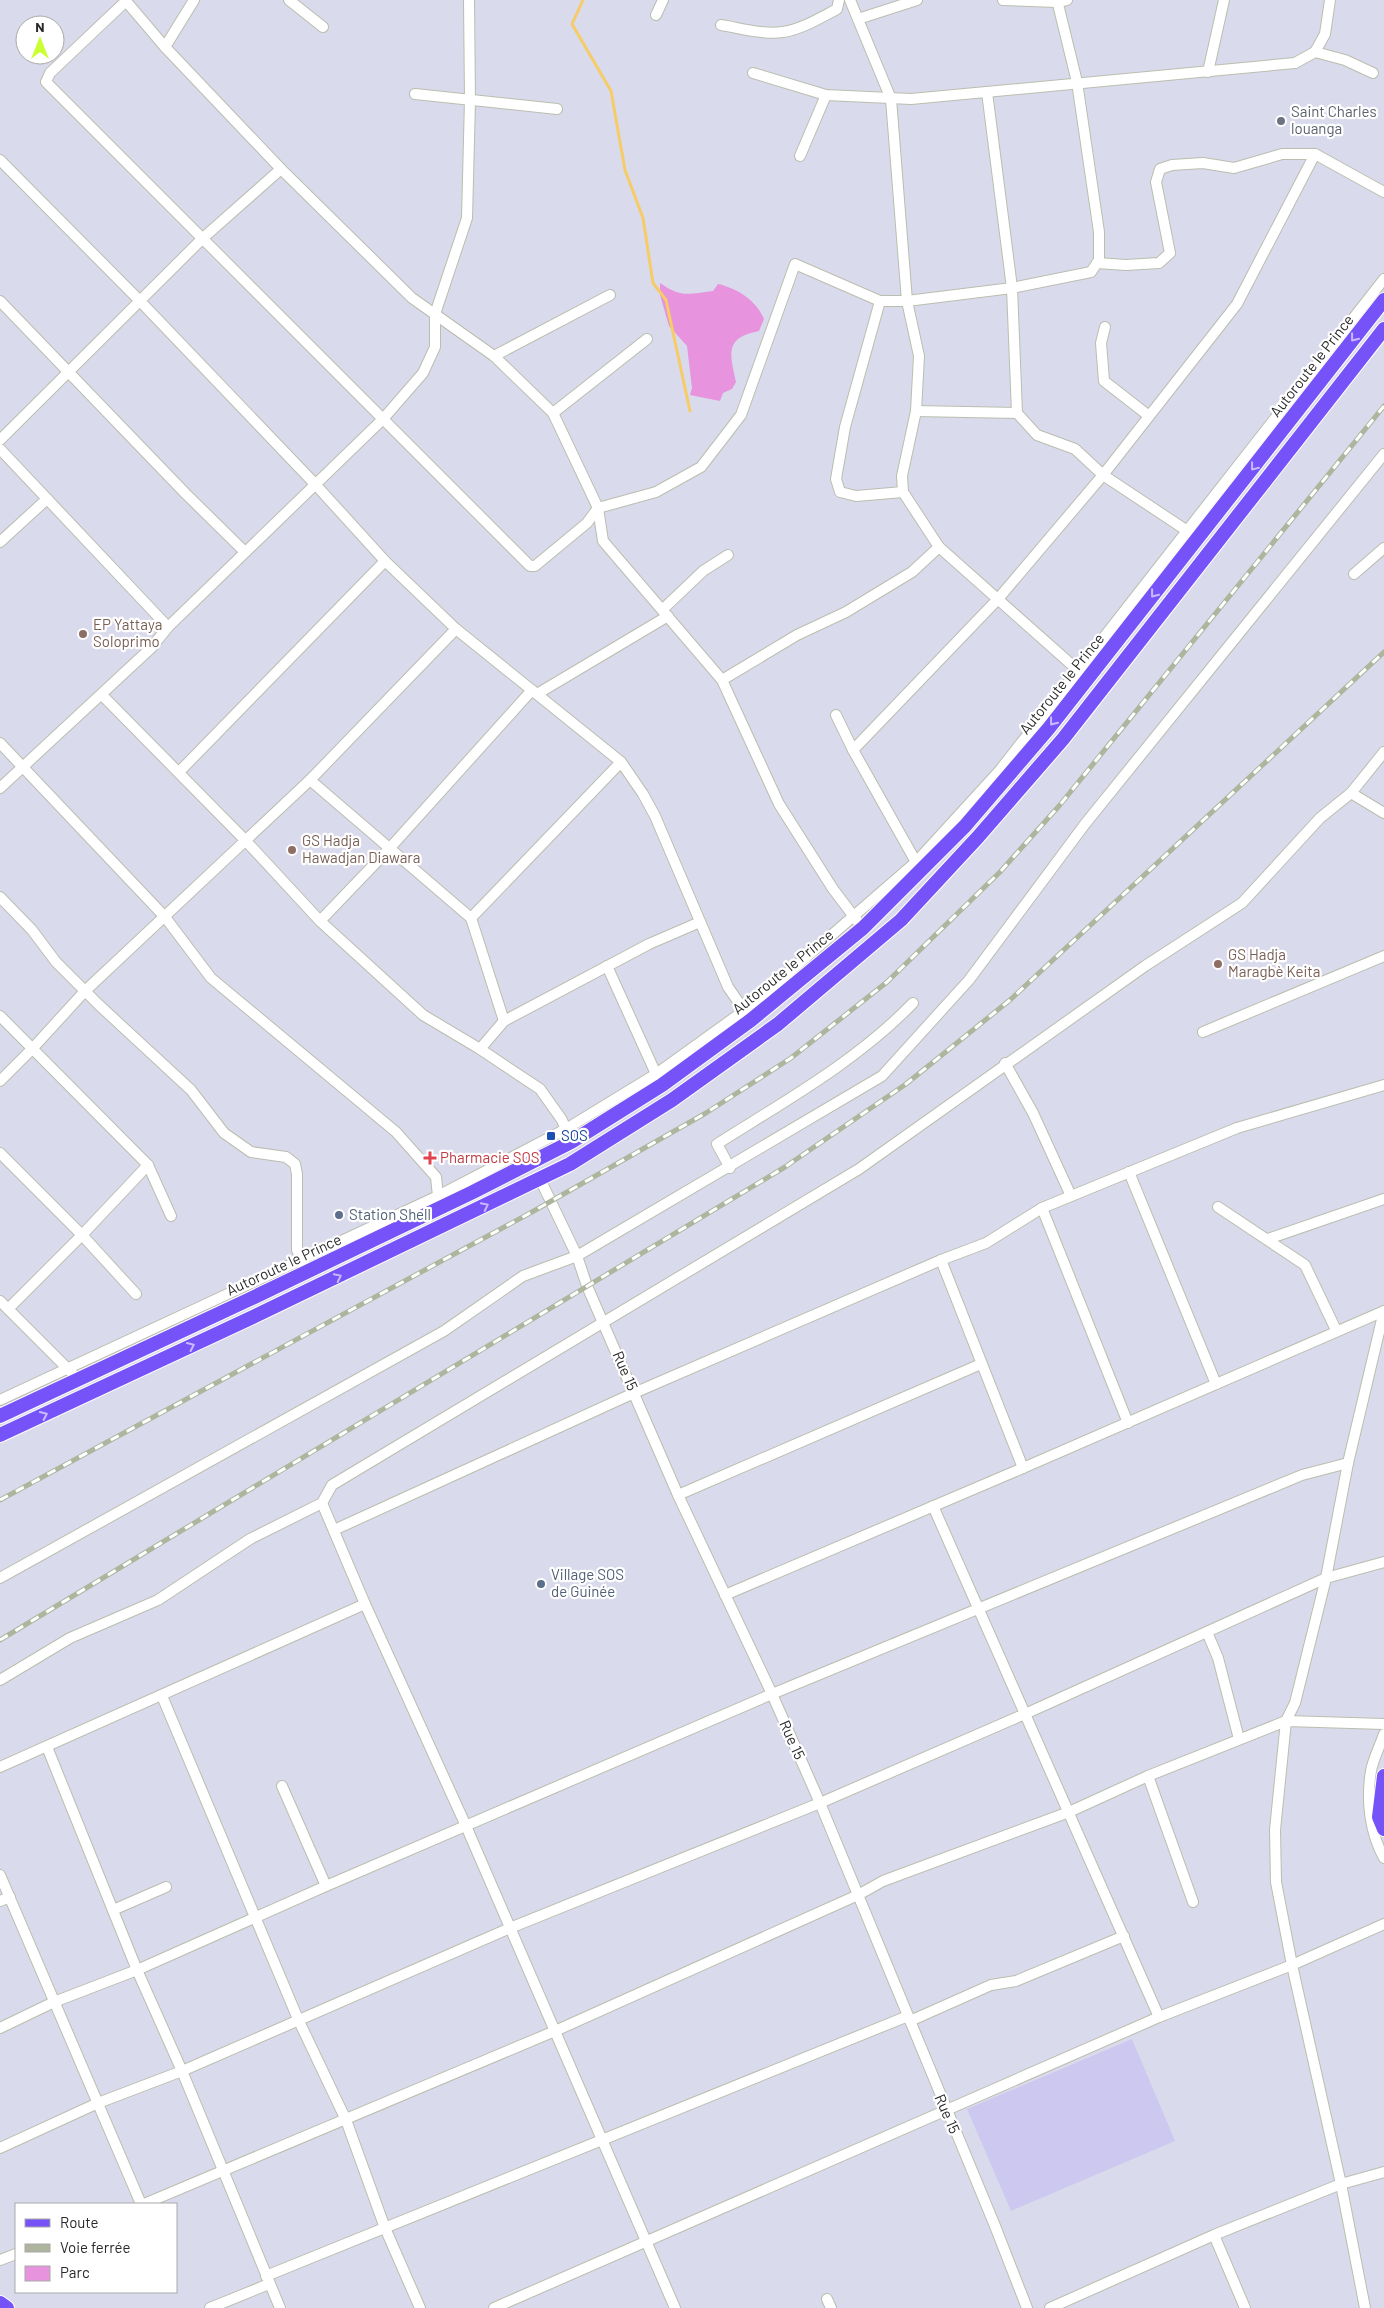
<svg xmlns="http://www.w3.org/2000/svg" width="1384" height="2308" font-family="Barlow,sans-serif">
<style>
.education{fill:#cdc8ef}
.green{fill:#e793de}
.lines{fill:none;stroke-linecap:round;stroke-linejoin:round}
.stream{stroke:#f5cc66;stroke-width:3}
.minor-casing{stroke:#babeae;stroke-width:12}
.major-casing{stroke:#fff;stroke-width:16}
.minor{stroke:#fff;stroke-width:10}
.major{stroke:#7653f8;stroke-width:14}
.rail-casing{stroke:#aeb59d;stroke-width:5}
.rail{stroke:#fff;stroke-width:3;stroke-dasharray:9;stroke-linecap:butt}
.oneway{stroke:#c8bafc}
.worship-dot{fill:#6b7280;stroke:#fff;stroke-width:2}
.education-dot{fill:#8d6e63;stroke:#fff;stroke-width:2}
.transit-dot{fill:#1a4fb4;stroke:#fff;stroke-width:2}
.health-dot{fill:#e0444e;stroke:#fff;stroke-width:2}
.service-dot{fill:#5c6f8a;stroke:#fff;stroke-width:2}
.labels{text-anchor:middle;stroke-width:4.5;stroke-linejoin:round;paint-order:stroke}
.worship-label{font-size:15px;fill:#5b616d;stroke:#fff;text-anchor:start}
.street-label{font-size:15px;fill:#292929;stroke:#fff}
.education-label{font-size:15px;fill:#785e54;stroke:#fff;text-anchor:start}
.transit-label{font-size:15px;fill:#164399;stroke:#fff;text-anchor:start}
.health-label{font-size:15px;fill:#be3a42;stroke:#fff;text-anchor:start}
.service-label{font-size:15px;fill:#4e5e75;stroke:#fff;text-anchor:start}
</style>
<rect width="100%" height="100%" fill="#dadaed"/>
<path class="education" d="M 1132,2039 L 1175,2141 L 1011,2211 L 967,2109 Z"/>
<path class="green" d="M 660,283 C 681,298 688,294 713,291 L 718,284 C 737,288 757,301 764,319 L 759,331 C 724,338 730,353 736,382 L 732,389 L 723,393 L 720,401 L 690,395 L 692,388 L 687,346 L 669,326 L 660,295 Z"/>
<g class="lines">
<path class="stream" d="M 583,0 L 572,24 L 611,91 L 625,170 L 643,218 L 653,283 L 666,300 L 690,411"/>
<g class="minor-casing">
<g id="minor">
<path d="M 125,0 L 165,47 L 281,169 L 412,298 L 494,356 L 553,413 L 598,508 L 603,541 L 722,680 L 779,804 L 833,889 L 858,922"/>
<path d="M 289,0 L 323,27"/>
<path d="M 850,0 L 891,99 L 907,301 L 919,356 L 916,411 L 902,476 L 903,492 L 939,547 L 1081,673"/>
<path d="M 1003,0 L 1057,2 L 1067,0"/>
<path d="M 126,1 L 50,73 L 46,82 L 530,566 L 535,566 L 587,523 L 598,508 L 656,492 L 701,467 L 741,415 L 795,264 L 880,301 L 907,301 L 1012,288 L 1091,272 L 1099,260 L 1099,232 L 1077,82 L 1057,0"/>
<path d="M 656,15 L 663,0"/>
<path d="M 858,19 L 917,0"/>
<path d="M 721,25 C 740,28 764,35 783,32 C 802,29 820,18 837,9 L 839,0"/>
<path d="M 165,47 L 194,0"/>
<path d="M 1315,52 L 1345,60 L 1373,73"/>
<path d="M 1208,72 L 1224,0"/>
<path d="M 753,73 L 826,95 L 911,99 L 1295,63 L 1315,52 L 1325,34 L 1330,0"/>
<path d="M 987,92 L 1012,288 L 1017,413 L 1037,435 L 1075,449 L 1103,475 L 1198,538"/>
<path d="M 415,94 L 557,109"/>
<path d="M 800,156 L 826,95"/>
<path d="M 0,160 L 139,300 L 315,484 L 385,561 L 456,629 L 621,762 L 643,794 L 655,816 L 728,987 L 748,1016"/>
<path d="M 1097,263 L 1126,265 L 1159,263 L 1170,253 L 1156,182 L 1160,169 L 1172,165 L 1203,163 L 1234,168 L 1282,154 L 1315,154"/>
<path d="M 0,301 L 186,494 L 245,552"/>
<path d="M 880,301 L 845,427 L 836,479 L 840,492 L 856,496 L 903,492"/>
<path d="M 1105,327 L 1101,343 L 1104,381 L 1149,416"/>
<path d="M 494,356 L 610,295"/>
<path d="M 916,411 L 1017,413"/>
<path d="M 553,413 L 647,339"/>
<path d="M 0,440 L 203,238 L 281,169"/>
<path d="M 0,449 L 168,627"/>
<path d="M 0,542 L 47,499"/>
<path d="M 1354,574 L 1384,548"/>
<path d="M 663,609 L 703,571 L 728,555"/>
<path d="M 722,680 L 797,635 L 846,612 L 912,572 L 939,547"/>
<path d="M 537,694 L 668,616"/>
<path d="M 102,695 L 245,840 L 320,921 L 423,1015 L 480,1049 L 540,1089 L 562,1120 L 568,1135"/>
<path d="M 836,715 L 853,750 L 916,862"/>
<path d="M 0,743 L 165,917 L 211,978 L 396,1132 L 436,1177 L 438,1196 L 440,1199"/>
<path d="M 853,750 L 998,599 L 1103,475 L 1237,304 L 1315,154 L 1384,192"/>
<path d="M 179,772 L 385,561"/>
<path d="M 310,780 L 471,918 L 504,1021"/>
<path d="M 0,788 L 151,648 L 168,627 L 383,419 L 423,373 L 435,347 L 435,314 L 467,218 L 470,100 L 469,0"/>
<path d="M 1351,793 L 1384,813"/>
<path d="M 0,897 L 32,930 L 56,962 L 99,1005 L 191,1090 L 224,1133 L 251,1152 L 286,1157 L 295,1164 L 297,1174 L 297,1250 L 304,1265"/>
<path d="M 471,918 L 621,762"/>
<path d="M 320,921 L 389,849 L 532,690"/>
<path d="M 607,966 L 656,1074"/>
<path d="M 0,1016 L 148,1165 L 171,1216"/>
<path d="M 1203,1032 L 1384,956"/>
<path d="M 480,1049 L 504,1021 L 649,944 L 700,922"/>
<path d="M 1005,1063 L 1033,1113 L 1071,1196"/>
<path d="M 0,1081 L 33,1048 L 85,991 L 310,780 L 456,629"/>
<path d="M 0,1153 L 82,1235 L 136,1294"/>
<path d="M 730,1168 L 717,1144 C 785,1101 857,1061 913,1003"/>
<path d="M 1129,1172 L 1216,1384"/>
<path d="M 540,1179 L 577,1256 L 587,1286 L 678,1495 L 772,1694 L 820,1803 L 995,2226 L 1027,2308"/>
<path d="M 1218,1207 L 1305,1265 L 1336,1330"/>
<path d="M 1042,1208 L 1128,1423"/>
<path d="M 1268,1239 L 1384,1199"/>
<path d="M 941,1260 L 1023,1468"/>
<path d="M 0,1301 L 72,1373"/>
<path d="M 8,1309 L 82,1235 L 148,1165"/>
<path d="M 0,1400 L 438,1196 L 566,1129 L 656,1074 L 745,1010 L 916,862 L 1000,770 L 1384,279"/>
<path d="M 678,1495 L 981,1364"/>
<path d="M 322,1503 L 365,1604 L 466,1826 L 675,2308"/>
<path d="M 933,1506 L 1159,2017"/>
<path d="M 334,1530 L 634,1393 L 941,1260 L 986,1243 L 1042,1208 L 1237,1128 L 1384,1085"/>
<path d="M 0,1578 L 444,1331 L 523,1276 L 577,1256 L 882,1076 L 969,980 L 1085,824 L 1384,454"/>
<path d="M 725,1595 L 1023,1468 L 1384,1311"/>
<path d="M 1207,1632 L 1218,1658 L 1239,1739"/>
<path d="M 0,1680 L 70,1638 L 158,1600 L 250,1539 L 322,1503 L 332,1485 L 859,1169 L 1145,966 L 1242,903 L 1320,818 L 1351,793 L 1384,752"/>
<path d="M 162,1696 L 298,2019 L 346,2120 L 385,2228 L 420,2308"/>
<path d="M 1384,1734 C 1380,1746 1373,1759 1371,1771 C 1366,1800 1370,1833 1384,1858"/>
<path d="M 47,1747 L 137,1970 L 182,2071 L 280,2308"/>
<path d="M 0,1767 L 365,1604"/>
<path d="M 1148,1776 L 1193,1902"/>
<path d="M 282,1786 L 326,1886"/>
<path d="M 0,1875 L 141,2204"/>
<path d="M 0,1901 L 10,1897"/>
<path d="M 113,1910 L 166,1887"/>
<path d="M 910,2021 L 991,1985 L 1016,1981 L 1124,1936"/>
<path d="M 0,2028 L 54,2002 L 137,1970 L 326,1886 L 772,1694 L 1302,1475 L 1348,1463"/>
<path d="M 0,2148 L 98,2103 L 182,2071 L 510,1928 L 820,1803 L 1025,1714 L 1326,1578 L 1384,1562"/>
<path d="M 144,2204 L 555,2031 L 858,1895 L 883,1881 L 1069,1812 L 1148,1776 L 1286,1721 L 1384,1724"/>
<path d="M 1214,2235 L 1245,2308"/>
<path d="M 0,2260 L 16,2254"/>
<path d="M 266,2276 L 908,2016"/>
<path d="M 827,2299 L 831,2308"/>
<path d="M 210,2308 L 269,2284"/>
<path d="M 494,2308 L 1159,2017 L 1292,1965 L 1384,1924"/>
<path d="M 1050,2308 L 1214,2235 L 1341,2184 L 1384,2172"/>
<path d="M 1365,2308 L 1341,2184 L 1292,1965 L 1276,1882 L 1275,1830 L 1286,1721 L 1295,1703 L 1326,1578 L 1348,1463 L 1384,1311"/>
</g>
</g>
<g class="major-casing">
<g id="major">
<path d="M 0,1416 L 248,1300 L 473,1192 L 571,1142 L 662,1085 L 751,1020 L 863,928 L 965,826 L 1049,728 L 1384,300"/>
<path d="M 0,1435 L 255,1316 L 570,1164 L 672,1100 L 778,1024 L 901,920 L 978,837 L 1063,739 L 1384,329"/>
<path d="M 1384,1776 L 1379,1817 L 1384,1829"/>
<path d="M 0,2303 L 7,2308"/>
</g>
</g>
<use href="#minor" class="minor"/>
<use href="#major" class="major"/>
<g class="rail-casing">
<g id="rail">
<path d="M 0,1500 L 532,1212 L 706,1113 L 791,1058 L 887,982 L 1000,872 L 1059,806 L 1384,406"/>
<path d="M 0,1640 L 785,1167 L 906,1084 L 1010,1000 L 1384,652"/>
</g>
</g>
<use href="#rail" class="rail"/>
</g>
<defs><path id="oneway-chevron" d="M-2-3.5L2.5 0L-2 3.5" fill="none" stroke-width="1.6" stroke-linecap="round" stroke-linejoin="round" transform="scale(1.25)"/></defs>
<g class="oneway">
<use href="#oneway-chevron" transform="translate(1354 338) rotate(128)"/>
<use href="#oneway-chevron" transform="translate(1254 467) rotate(128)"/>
<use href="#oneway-chevron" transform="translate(1154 594) rotate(128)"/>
<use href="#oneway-chevron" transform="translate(1053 722) rotate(128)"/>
<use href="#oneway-chevron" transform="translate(485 1206) rotate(-26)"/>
<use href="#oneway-chevron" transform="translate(338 1277) rotate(-26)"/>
<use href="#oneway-chevron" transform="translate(191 1346) rotate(-25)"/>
<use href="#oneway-chevron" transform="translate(44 1415) rotate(-25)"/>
</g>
<circle class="worship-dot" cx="1281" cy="121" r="5"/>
<g class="education-dot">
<circle cx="83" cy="634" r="5"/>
<circle cx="292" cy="850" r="5"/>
<circle cx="1218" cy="964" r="5"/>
</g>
<rect class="transit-dot" x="546" y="1131" width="10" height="10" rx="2.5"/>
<path class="health-dot" d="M427.5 1150.5h5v5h5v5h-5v5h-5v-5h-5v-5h5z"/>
<g class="service-dot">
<circle cx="339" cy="1215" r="5"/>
<circle cx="541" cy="1584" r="5"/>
</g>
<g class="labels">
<g class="worship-label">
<text x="1291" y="117">Saint Charles<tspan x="1291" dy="17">louanga</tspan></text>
</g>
<g class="street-label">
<text transform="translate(1312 366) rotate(-52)" y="5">Autoroute le Prince</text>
<text transform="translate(1062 684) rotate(-51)" y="5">Autoroute le Prince</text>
<text transform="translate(783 972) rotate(-39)" y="5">Autoroute le Prince</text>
<text transform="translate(284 1265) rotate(-25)" y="5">Autoroute le Prince</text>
<text transform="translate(625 1371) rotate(67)" y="5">Rue 15</text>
<text transform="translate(792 1740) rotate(66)" y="5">Rue 15</text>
<text transform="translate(947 2114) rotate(67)" y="5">Rue 15</text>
</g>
<g class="education-label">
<text x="93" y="630">EP Yattaya<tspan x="93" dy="17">Soloprimo</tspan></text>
<text x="302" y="846">GS Hadja<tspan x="302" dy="17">Hawadjan Diawara</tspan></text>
<text x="1228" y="960">GS Hadja<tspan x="1228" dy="17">Maragbè Keita</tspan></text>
</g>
<g class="transit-label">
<text x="561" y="1141">SOS</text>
</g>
<g class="health-label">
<text x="440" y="1163">Pharmacie SOS</text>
</g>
<g class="service-label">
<text x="349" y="1220">Station Shell</text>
<text x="551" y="1580">Village SOS<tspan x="551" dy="17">de Guinée</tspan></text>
</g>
</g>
<rect x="15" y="2203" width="162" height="90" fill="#ffffff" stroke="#a9a9a9"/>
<rect x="25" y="2219" width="25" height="8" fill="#7653f8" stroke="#a9a9a9"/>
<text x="60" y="2228" font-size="15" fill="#292929">Route</text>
<rect x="25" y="2244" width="25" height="8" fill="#aeb59d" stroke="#a9a9a9"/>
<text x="60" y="2253" font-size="15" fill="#292929">Voie ferrée</text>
<rect x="25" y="2266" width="25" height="15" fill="#e793de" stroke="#a9a9a9"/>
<text x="60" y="2278" font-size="15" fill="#292929">Parc</text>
<g transform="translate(40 40)"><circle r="24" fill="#ffffff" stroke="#a9a9a9"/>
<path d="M0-4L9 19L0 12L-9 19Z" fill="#cbff35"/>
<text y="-8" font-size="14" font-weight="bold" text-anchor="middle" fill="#292929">N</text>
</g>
</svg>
